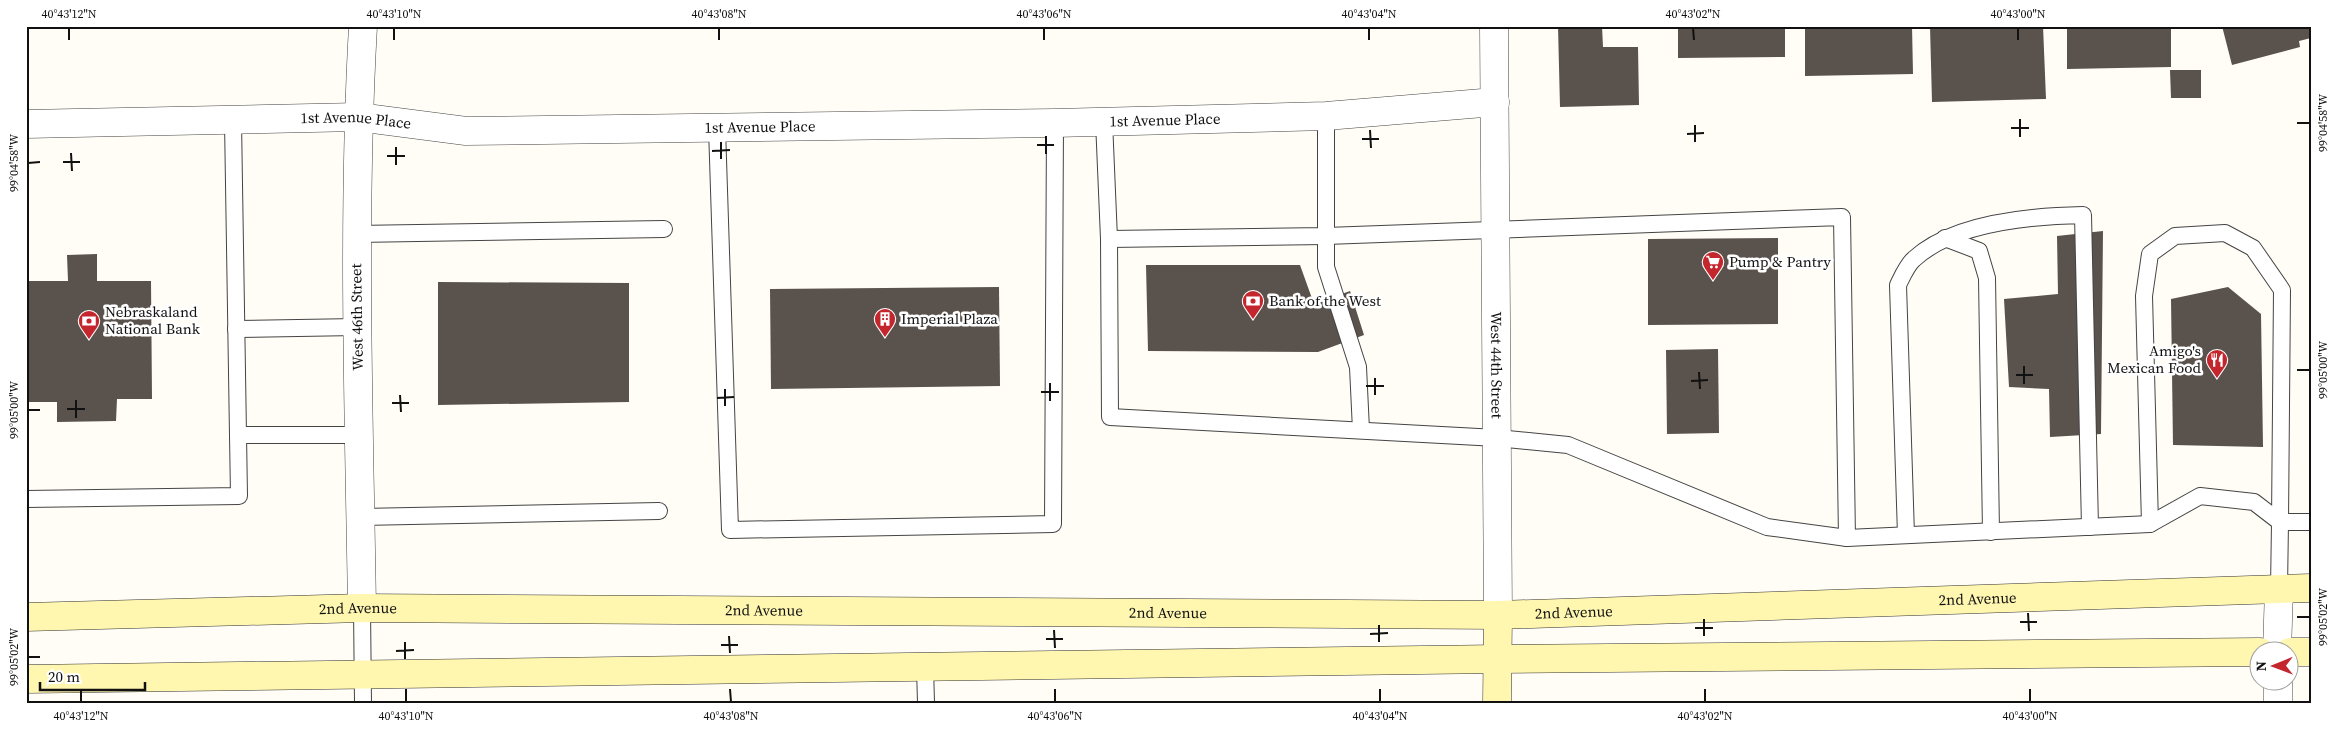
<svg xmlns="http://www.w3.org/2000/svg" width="2337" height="729" font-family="'Source Serif 4',serif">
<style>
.building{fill:#5a524d}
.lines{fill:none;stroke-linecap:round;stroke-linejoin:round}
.lane-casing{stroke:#444;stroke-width:18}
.street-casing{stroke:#444;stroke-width:29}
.secondary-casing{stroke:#333;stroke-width:29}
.lane{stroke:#fff;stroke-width:16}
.street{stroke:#fff;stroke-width:28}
.secondary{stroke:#fff6b0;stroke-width:28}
.ticks{fill:none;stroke:#111;stroke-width:2}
.labels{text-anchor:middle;stroke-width:5;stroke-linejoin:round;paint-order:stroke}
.street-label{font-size:15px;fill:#111;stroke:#fff}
.poi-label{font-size:15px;fill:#111;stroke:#fff;text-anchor:start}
.neatline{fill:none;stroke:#111;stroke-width:2}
.ticks-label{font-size:12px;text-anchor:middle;fill:#111}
</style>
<rect width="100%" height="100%" fill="#fffdf5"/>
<g class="building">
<path d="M 1558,26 L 1602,26 L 1603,47 L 1638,47 L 1639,105 L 1560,107 Z"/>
<path d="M 1678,26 L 1785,26 L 1785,57 L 1678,58 Z"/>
<path d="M 1805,26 L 1912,26 L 1913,74 L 1805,76 Z"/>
<path d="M 1930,26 L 2043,26 L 2046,99 L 1932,102 Z"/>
<path d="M 2067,26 L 2171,26 L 2171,67 L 2067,69 Z"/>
<path d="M 2222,26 L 2311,26 L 2311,38 L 2299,41 L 2300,47 L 2232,65 Z"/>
<path d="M 2170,70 L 2201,70 L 2201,98 L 2171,98 Z"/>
<path d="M 2103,231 L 2101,434 L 2050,437 L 2049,389 L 2009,387 L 2004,299 L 2058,294 L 2057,236 Z"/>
<path d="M 1778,238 L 1778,324 L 1648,325 L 1648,239 Z"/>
<path d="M 97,254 L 97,281 L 151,281 L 152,399 L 117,399 L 116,421 L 57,422 L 57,402 L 26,402 L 26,281 L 68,281 L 67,255 Z"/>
<path d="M 1146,265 L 1300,265 L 1314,304 L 1350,291 L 1364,335 L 1318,352 L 1148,351 Z"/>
<path d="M 438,282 L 629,283 L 629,402 L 438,405 Z"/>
<path d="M 999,287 L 1000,386 L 771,389 L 770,289 Z"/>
<path d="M 2228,287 L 2261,314 L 2263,447 L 2173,445 L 2171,299 Z"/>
<path d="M 1718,349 L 1719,433 L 1667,434 L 1666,350 Z"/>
</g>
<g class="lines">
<g class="lane-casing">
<g id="lane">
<path d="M 1326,116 L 1326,267 L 1358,367 L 1361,430"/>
<path d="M 233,121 L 238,435"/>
<path d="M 1104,121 L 1109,239 L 1110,417 L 1497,438 L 1568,445 L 1767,527 L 1847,538 L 2150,524 L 2200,496 L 2254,502 L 2280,522 L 2279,589"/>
<path d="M 717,128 L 730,530 L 1053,524 L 1055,123"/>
<path d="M 356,234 L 664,229"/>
<path d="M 1945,238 L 1979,251 L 1987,278 L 1991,532"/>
<path d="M 1109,239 L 1326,236 L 1842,217 L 1847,538"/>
<path d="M 236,329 L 357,327"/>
<path d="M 26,499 L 239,496 L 238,435 L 357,435"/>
<path d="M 361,517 L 659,511"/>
<path d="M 2150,524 L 2144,296 L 2150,254 L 2175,236 L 2225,233 L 2253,248 L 2282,290 L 2280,522 L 2311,522"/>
<path d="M 1906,535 L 1898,285 C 1902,277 1907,265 1914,259 C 1953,223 2031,216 2083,215 L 2090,527"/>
<path d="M 362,608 L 363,703"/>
<path d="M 925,667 L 926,703"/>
</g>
</g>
<g class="street-casing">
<g id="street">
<path id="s1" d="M 1494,26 L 1498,615"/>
<path id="s2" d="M 26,124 L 358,117 L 466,131 L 1055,123 L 1326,116 L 1495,102"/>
<path d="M 362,608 C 359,414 352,221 363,26"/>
<path d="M 2277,652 L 2279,589"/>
<path d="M 2278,682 L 2278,703"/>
</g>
</g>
<g class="secondary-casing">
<g id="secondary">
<path id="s3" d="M 26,617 L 362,608 L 1498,615 L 2311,588"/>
<path d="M 2290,652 L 2311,652"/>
<path d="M 26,679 L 1498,659 L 2260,652"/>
<path d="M 1497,703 L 1498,615"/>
</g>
</g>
<use href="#lane" class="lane"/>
<use href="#street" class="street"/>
<use href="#secondary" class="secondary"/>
</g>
<path class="ticks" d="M 69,28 L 69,40M 394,28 L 394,40M 719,28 L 719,40M 1044,28 L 1044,40M 1369,28 L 1369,40M 1693,28 L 1694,40M 2018,28 L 2018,40M 2020,119 L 2020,137M 2297,123 L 2310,123M 1695,125 L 1695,142M 2011,128 L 2029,128M 1370,130 L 1371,148M 1687,134 L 1704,133M 1046,136 L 1046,154M 1362,139 L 1379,139M 721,142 L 721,159M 1037,145 L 1054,145M 396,147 L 396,165M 712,151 L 730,150M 71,153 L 72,171M 387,156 L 405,156M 63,162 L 80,162M 28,163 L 40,162M 2024,366 L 2024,384M 2297,370 L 2310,370M 1699,372 L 1700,389M 2016,375 L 2033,375M 1375,378 L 1375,395M 1691,381 L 1708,380M 1050,383 L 1050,401M 1366,386 L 1384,386M 725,389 L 725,406M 1041,392 L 1059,392M 400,395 L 401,412M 717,398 L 734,397M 76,400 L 76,418M 392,403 L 409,403M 67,409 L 85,409M 28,410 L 40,410M 2028,613 L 2029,631M 2297,617 L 2310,617M 1704,619 L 1704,636M 2020,622 L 2037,622M 1379,625 L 1379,642M 1695,628 L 1713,628M 1054,630 L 1055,648M 1370,634 L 1388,633M 729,636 L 730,653M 1046,639 L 1063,639M 405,642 L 405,659M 721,645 L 738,645M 396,651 L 414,650M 28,657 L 40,657M 81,689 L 81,702M 406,689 L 406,702M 730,689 L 731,702M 1055,689 L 1055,702M 1380,689 L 1380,702M 1705,689 L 1705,702M 2030,689 L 2030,702"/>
<defs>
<g id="supermarket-pin" transform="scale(1.125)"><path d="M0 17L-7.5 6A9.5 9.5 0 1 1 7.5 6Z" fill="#c4262e" stroke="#fff"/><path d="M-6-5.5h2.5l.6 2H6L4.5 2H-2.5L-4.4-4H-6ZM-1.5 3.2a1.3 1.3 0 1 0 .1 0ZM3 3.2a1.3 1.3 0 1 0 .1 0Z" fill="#fff"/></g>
<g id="bank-pin" transform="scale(1.125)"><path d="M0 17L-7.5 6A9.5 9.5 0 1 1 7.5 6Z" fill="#c4262e" stroke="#fff"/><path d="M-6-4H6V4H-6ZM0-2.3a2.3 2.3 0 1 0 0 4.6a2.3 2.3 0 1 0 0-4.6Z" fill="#fff"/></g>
<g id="building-pin" transform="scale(1.125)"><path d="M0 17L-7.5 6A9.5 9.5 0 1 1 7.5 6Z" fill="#c4262e" stroke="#fff"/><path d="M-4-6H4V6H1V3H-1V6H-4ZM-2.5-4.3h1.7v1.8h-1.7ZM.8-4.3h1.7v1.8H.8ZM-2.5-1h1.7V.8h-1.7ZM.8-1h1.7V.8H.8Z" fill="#fff"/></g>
<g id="restaurant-pin" transform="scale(1.125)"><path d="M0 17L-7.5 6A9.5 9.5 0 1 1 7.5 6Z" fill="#c4262e" stroke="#fff"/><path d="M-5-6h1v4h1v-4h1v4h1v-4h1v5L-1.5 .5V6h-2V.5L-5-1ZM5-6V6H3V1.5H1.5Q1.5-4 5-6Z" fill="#fff"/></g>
</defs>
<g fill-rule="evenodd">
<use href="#supermarket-pin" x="1713" y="262"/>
<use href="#bank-pin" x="1253" y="301"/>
<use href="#building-pin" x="885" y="319"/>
<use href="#bank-pin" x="89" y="321"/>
<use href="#restaurant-pin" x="2217" y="360"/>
</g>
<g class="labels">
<g class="street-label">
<text dy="5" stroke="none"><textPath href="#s2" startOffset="1140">1st Avenue Place</textPath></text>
<text dy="5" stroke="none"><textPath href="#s2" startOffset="330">1st Avenue Place</textPath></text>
<text dy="5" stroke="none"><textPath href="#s2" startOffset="735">1st Avenue Place</textPath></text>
<text transform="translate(357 317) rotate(-91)" y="5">West 46th Street</text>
<text dy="5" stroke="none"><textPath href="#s1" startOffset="339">West 44th Street</textPath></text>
<text dy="5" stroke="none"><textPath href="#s3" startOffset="1952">2nd Avenue</textPath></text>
<text dy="5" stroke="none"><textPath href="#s3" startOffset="332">2nd Avenue</textPath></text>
<text dy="5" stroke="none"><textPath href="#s3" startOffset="738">2nd Avenue</textPath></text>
<text dy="5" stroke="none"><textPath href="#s3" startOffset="1548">2nd Avenue</textPath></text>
<text dy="5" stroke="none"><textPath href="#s3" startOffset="1142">2nd Avenue</textPath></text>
</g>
<g class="poi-label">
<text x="1729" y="267">Pump &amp; Pantry</text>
<text x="1269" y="306">Bank of the West</text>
<text x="105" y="317">Nebraskaland<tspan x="105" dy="17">National Bank</tspan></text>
<text x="901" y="324">Imperial Plaza</text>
<text x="2201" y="356" text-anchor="end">Amigo's<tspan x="2201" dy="17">Mexican Food</tspan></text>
</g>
</g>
<rect width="2337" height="729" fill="none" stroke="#ffffff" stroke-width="55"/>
<g transform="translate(2274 666) rotate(269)"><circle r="24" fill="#ffffff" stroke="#a0a0a0"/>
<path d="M0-4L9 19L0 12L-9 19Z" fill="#c4262e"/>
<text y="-8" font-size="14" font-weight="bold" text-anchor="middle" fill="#111111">N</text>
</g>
<path d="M40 682v8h105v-8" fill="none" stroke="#111111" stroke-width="2.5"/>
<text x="48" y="682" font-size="15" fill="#111111" stroke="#ffffff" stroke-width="4" paint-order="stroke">20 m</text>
<rect x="28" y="28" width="2282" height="674" class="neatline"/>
<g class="ticks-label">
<text x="69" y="18">40°43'12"N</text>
<text x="394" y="18">40°43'10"N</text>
<text x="719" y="18">40°43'08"N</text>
<text x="1044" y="18">40°43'06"N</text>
<text x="1369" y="18">40°43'04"N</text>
<text x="1693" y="18">40°43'02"N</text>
<text x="2018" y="18">40°43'00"N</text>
<text transform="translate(2323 123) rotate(-90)" y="4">99°04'58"W</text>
<text transform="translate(14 163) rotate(-90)" y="4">99°04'58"W</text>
<text transform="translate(2323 370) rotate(-90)" y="4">99°05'00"W</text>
<text transform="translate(14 410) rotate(-90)" y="4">99°05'00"W</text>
<text transform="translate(2323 617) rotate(-90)" y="4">99°05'02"W</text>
<text transform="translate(14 657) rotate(-90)" y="4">99°05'02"W</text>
<text x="81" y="720">40°43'12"N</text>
<text x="406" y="720">40°43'10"N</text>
<text x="731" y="720">40°43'08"N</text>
<text x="1055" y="720">40°43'06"N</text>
<text x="1380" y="720">40°43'04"N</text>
<text x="1705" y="720">40°43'02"N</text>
<text x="2030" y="720">40°43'00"N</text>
</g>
</svg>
